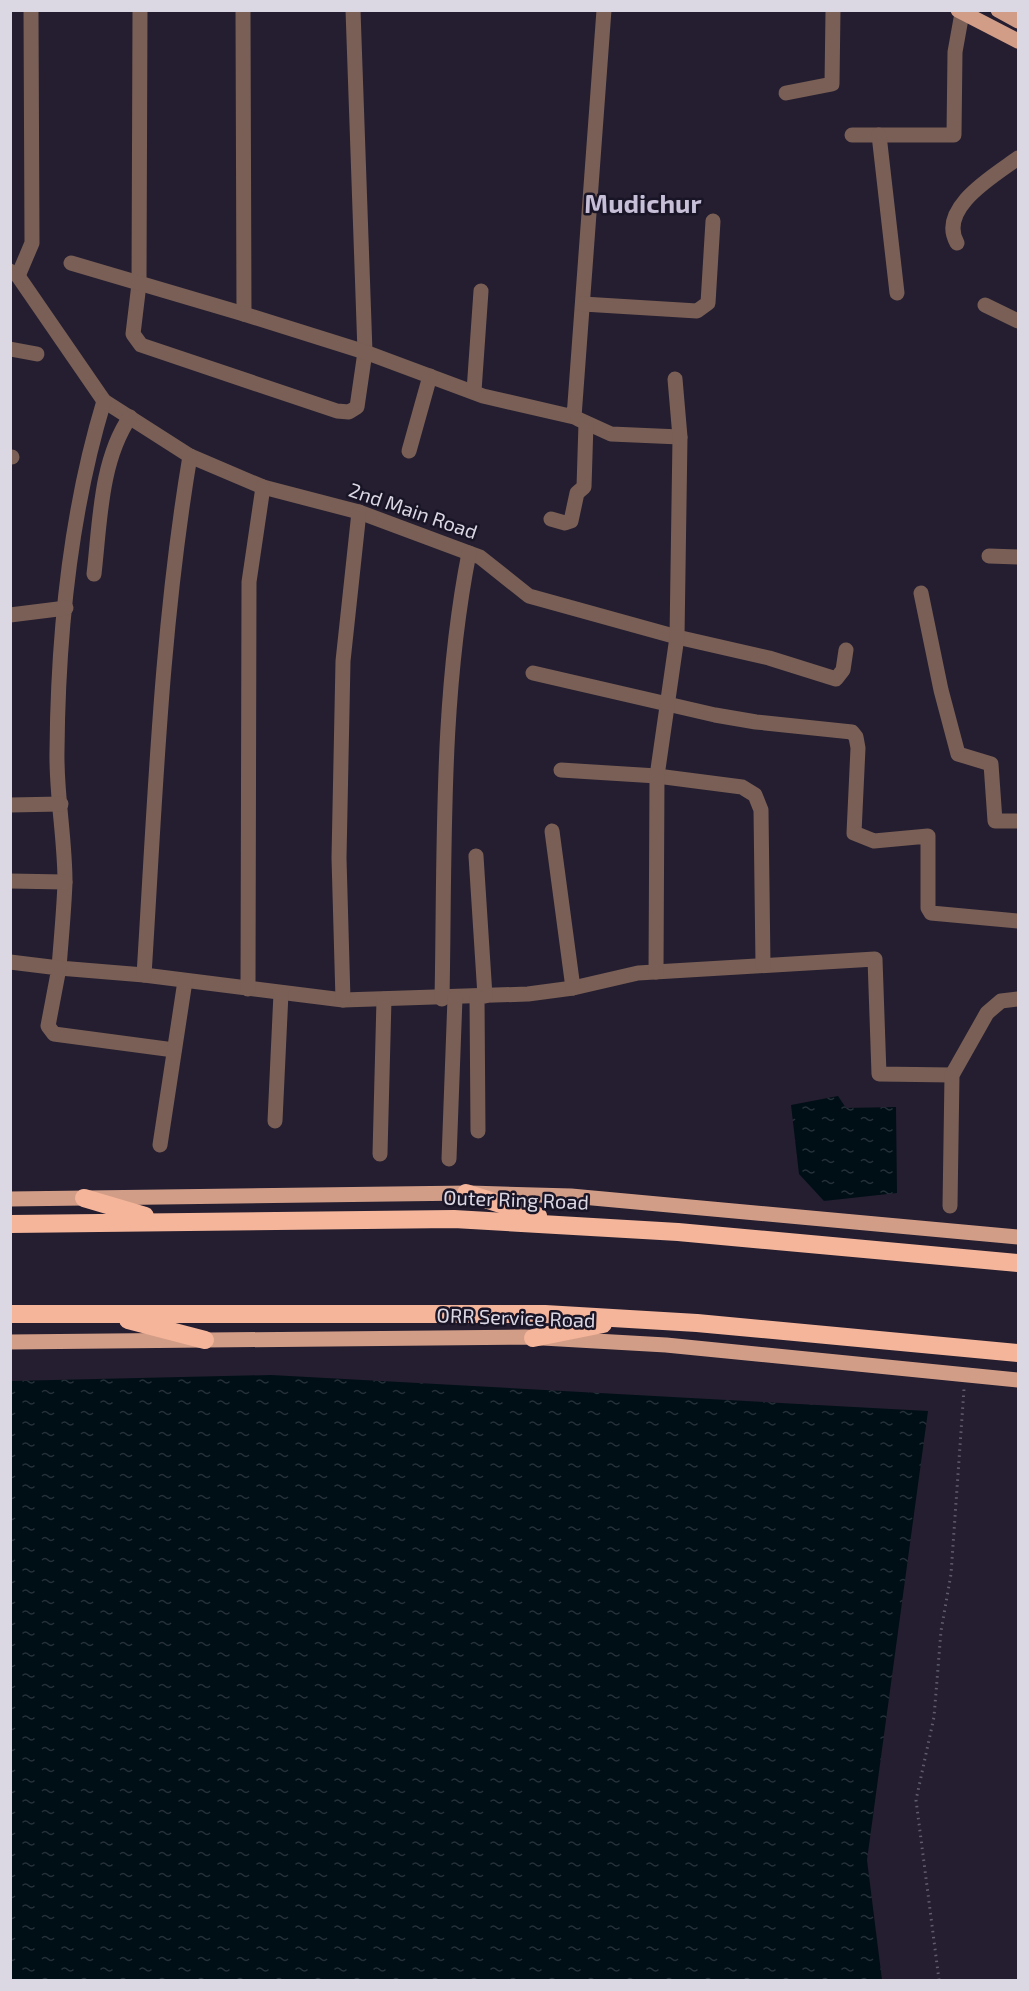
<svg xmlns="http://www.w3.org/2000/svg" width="1029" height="1991" font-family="'Exo 2',sans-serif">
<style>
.water{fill:url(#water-ripples)}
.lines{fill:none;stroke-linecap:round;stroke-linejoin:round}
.path{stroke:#615c6c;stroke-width:3;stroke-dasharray:1.5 4.5;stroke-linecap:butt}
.minor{stroke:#795f55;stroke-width:15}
.major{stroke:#d29d87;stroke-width:15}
.highway{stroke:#f5b59a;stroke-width:18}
.labels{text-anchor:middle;stroke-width:5;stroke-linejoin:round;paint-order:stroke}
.street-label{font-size:20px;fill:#dbd7e3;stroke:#1a1526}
.district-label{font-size:26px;font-weight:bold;fill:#c6bfd7;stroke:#1a1526}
</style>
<defs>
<pattern id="water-ripples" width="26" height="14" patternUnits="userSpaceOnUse" patternTransform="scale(1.5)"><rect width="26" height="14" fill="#000e16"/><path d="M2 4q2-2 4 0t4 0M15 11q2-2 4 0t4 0" fill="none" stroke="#253038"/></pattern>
</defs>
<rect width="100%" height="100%" fill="#241e30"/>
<g class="water">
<path d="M 838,1096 L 846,1108 L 896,1107 L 897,1193 L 824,1201 L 799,1174 L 791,1105 Z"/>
<path d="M 271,1375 L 928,1411 L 867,1860 L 882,1980 L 11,1980 L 11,1381 Z"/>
</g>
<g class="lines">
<path class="path" d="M 939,1980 L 916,1800 L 934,1717 L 941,1631 L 951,1574 L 964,1389"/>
<g class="minor">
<path d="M 140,10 L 139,284 L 133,334 L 141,345 L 337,411 L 349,412 L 357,407 L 365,352 L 353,10"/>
<path d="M 243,10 L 244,314 L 365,352 L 483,396 L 574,417 L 604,10"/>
<path d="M 786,93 L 832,84 L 833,10"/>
<path d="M 852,135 L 954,135 L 955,52 L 962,13"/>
<path d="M 879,135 L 897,293"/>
<path d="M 957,243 C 937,208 995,175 1018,158"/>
<path d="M 71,263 L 244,314"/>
<path d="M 10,271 L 18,276 L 104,401 L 190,456 L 263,487 L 359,512 L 469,553 L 480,557 L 529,596 L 677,637 L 769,658 L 836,679 L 843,670 L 846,650"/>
<path d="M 18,276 L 32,243 L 31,10"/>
<path d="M 583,304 L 697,311 L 708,303 L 713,221"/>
<path d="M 985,305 L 1018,321"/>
<path d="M 10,349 L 37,354"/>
<path d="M 474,391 L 481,291"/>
<path d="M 104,401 C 70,513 58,634 57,751 C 56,794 65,838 65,882 C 64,911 61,940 59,968 L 144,975 L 343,1000 L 528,994 L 573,988 L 638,973 L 875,959 L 879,1074 L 952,1075"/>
<path d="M 578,419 L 611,434 L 680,437"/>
<path d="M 409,451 L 430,376"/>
<path d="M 10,457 L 12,457"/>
<path d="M 551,519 L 565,523 L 571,521 L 577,493 L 584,487 L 586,423"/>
<path d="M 989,556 L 1018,557"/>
<path d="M 94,574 C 100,523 100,461 130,417"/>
<path d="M 921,593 L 941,690 L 958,754 L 991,764 L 995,821 L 1018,821"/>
<path d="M 10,615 L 66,608"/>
<path d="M 533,673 L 715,715 L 756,722 L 852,732 L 856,737 L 858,748 L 854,833 L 874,841 L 928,836 L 928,908 L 931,913 L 1018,921"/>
<path d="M 561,770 L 657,776 L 742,787 L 755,795 L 761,810 L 763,965"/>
<path d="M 10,805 L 61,804"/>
<path d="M 552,831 L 573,988"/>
<path d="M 476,856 L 485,996"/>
<path d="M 10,881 L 65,882"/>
<path d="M 10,962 L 59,968 L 48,1026 L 54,1034 L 174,1050"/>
<path d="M 656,972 L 657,776 L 677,637 L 680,437 L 675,379"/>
<path d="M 144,975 C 155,802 161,628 190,456"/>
<path d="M 248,989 L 249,582 L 263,487"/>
<path d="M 477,997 L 478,1131"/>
<path d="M 442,999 C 445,850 440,700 469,553"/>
<path d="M 343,1000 L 339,858 L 343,661 L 359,512"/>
<path d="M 275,1121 L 281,993"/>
<path d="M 160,1145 L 185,981"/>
<path d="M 380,1154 L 384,999"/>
<path d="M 449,1159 L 455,998"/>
<path d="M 950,1206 L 952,1075 L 987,1013 L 1001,1001 L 1018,999"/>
</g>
<g class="major">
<path d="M 958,10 L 1018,41"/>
<path d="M 998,10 L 1018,21"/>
<path d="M 10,1199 L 470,1193 L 571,1196 L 1018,1237"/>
<path d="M 10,1342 L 525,1337 L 666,1345 L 1018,1380"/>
</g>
<g class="highway">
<path d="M 466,1193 L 538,1216"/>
<path d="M 84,1198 L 145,1216"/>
<path d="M 10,1224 L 454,1219 L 678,1232 L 1018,1263"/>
<path d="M 10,1314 L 545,1314 L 697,1323 L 1018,1353"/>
<path d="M 128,1320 L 205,1340"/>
<path d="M 533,1338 L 603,1324"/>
</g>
</g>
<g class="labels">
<g class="street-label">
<text transform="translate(413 511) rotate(19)" y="7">2nd Main Road</text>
<text transform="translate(516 1200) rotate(2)" y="7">Outer Ring Road</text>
<text transform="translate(516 1318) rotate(2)" y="7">ORR Service Road</text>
</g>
<g class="district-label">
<text x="643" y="213">Mudichur</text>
</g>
</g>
<rect width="1029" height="1991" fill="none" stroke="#dbd7e3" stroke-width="24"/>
</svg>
